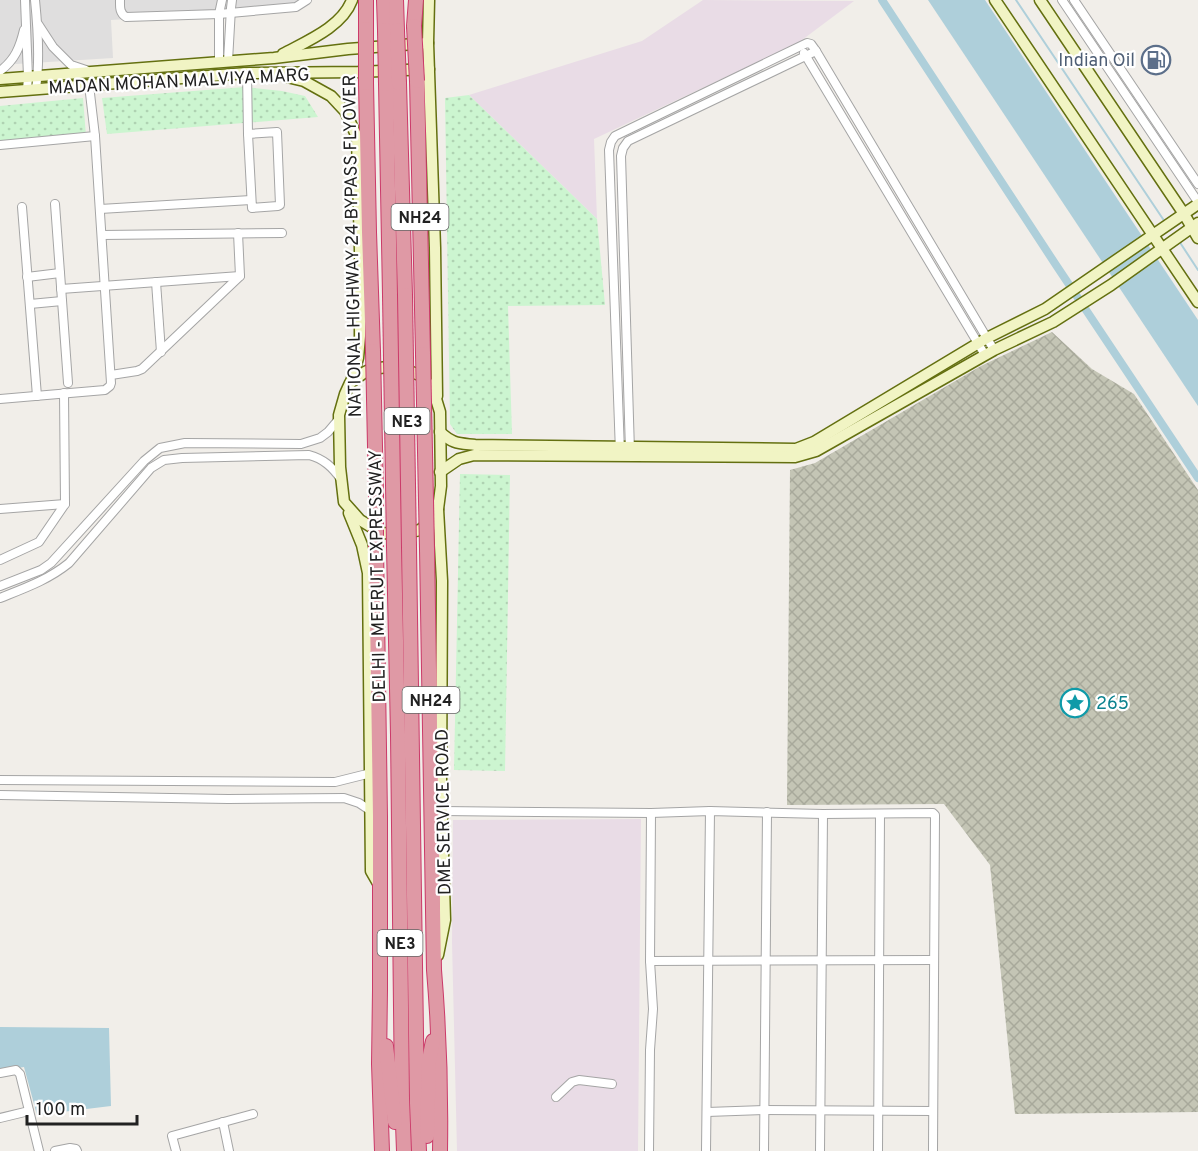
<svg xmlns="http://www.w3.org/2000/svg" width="1198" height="1151" font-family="Overpass,sans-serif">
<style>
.residential{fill:#dfdede}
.industrial{fill:#e9dce6}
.construction{fill:url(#construction-cross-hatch)}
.park{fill:url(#park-dots)}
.water{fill:#aecfda}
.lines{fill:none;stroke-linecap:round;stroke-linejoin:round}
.stream{stroke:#aecfda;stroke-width:2}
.canal{stroke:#aecfda;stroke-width:8}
.street-casing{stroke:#a5a5a5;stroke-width:10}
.secondary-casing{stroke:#647010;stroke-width:13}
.highway-casing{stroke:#cb3a69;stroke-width:16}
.street{stroke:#fff;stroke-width:8}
.secondary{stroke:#f1f4c4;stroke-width:10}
.highway{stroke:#df99a5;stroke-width:14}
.highway-bridge-casing{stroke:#cb3a69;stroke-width:16;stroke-linecap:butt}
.highway-bridge{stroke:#df99a5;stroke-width:14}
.labels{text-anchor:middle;stroke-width:4.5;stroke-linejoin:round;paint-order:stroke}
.shield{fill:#fff;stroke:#646464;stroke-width:1.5}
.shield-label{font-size:16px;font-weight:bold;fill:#212121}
.service-label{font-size:18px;fill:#4e5e75;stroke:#fff;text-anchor:end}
.street-label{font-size:18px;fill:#212121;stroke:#fff}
.culture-label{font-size:18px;fill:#0d838f;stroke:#fff;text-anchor:start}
</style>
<defs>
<pattern id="construction-cross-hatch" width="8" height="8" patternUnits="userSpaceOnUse" patternTransform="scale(1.5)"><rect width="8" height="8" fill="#c4c5b5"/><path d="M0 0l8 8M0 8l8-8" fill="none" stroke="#a8a99b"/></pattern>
<pattern id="park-dots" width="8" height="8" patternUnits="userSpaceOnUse" patternTransform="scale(1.5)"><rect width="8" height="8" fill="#ccf5d0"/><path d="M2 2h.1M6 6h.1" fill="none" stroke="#afd2b2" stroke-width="1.8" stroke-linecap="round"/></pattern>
</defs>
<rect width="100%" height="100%" fill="#f1eee9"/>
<path class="residential" d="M 0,0 L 304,0 L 293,9 L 111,20 L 113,58 L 0,65 Z"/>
<g class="industrial">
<path d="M 703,0 L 854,1 L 798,43 L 594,139 L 597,219 L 469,95 L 642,41 Z"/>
<path d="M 641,819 L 638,1151 L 457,1151 L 452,942 L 453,820 Z"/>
</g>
<path class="construction" d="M 1052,332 L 1092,369 L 1134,394 L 1198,490 L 1198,1112 L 1015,1114 L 990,865 L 944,804 L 787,805 L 790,470 L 815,463 L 981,366 Z"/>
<g class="park">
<path d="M 245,87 L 282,91 L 305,96 L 318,117 L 107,134 L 102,98 Z"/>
<path d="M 469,95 L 597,219 L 605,305 L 508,306 L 512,434 L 457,434 L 450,424 L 445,98 Z"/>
<path d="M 83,98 L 86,136 L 0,143 L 0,106 Z"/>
<path d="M 460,474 L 510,475 L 505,771 L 454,770 Z"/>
</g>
<g class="water">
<path d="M 928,0 L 985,0 L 1198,320 L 1198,406 Z"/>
<path d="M 0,1027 L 109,1028 L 111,1106 L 37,1115 L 24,1067 L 0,1071 Z"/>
</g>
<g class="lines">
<g class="stream">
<path d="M 1016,0 L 1165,222"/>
<path d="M 1179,241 L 1198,270"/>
</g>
<path class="canal" d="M 882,0 L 1056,265 L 1198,478"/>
<g class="street-casing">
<g id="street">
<path d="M 25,0 L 28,77 L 27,90"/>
<path d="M 35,0 C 38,29 40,60 36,89"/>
<path d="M 120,0 C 120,6 119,13 126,17 L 219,14 L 296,7 L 307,0"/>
<path d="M 1062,0 L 1198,202"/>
<path d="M 1074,0 L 1198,184"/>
<path d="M 38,24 L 53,47 L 71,65 L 86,70"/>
<path d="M 804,53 L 985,355"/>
<path d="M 228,61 L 231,8 L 232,0"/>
<path d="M 219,62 L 219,14 L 222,0"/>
<path d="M 0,71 C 15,60 20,47 24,30"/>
<path d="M 247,73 L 248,134"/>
<path d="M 277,132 L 280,205 L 278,206 L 252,208 L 248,134 Z"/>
<path d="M 0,145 L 95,136"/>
<path d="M 55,204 L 68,383"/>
<path d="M 22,207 L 37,396"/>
<path d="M 100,209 L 251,200"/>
<path d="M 102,235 L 282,233"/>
<path d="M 27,277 L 60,273"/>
<path d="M 156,282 L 161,352"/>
<path d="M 61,289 L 240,276"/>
<path d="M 30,304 L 62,301"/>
<path d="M 111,375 L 137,371 L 142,369 L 240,276 L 238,233"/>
<path d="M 0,399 L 105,390 L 110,386 L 111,383 L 95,136 L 89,85"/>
<path d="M 630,451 L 621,156 L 623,148 L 628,141 L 816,51"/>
<path d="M 620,452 L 609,150 L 611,142 L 615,136 L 807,43 L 811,44 L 816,51 L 994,350"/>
<path d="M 0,509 L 65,504"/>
<path d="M 0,560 L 39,542 L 65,504 L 64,393"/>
<path d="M 0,586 L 41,570 L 51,563 L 144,461 L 160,448 L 185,443 L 301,444 L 320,438 L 328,432 L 339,419"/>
<path d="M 0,598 C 25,588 48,580 69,563 L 151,468 L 164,460 L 182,458 L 309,455 C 324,459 332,467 341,479"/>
<path d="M 0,780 L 335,782 L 371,773"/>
<path d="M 0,795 L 228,799 L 344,798 L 359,803 L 371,811"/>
<path d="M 442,811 L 651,813 L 710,811 L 823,814 L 933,813 L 935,815 L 933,1151"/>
<path d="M 650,961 L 934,960"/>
<path d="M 0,1073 L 16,1070 L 20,1074 L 39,1151"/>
<path d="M 556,1097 L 572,1082 L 579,1080 L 612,1084"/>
<path d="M 707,1112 L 764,1110 L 933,1111"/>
<path d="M 0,1118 L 29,1111"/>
<path d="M 223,1122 L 229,1151"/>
<path d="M 55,1151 L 70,1148 L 76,1149 L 77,1151"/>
<path d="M 176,1151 L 172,1136 L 253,1114"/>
<path d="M 649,1151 L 650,1050 L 653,1009 L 650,961 L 651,813"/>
<path d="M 706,1151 L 710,811"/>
<path d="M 764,1151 L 767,812"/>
<path d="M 820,1151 L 823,814"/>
<path d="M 878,1151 L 880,814"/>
</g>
</g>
<g class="secondary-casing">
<g id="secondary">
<path d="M 429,0 L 428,43 L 435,248 L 437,396"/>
<path d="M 995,0 L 1198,302"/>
<path d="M 1040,0 L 1184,214 L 1198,238"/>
<path d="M 283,54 C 307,41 342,27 352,0"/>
<path d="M 287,77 L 304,81 L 331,96 L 345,111 L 357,137 L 360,250 L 360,336 L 358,358 L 351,382"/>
<path d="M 0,79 L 274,58 L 348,49 L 428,43"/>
<path d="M 0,92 L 247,73 L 358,72 L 429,69"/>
<path d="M 396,366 L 422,376 L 433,389 L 440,412 L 441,486 L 438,509 L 433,519 L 420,530 L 402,534 L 381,533 L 360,520 L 344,502 L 340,467 L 339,415 L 345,394 L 350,383 L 365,372 L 371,369 Z"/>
<path d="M 440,432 C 453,444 458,443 475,445 L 796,449 L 814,442 L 987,338 L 1045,309 L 1198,204"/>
<path d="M 440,472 L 459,459 L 474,455 L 795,457 L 816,451 L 994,350 L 1053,322 L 1111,285 L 1198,223"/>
<path d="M 349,513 L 362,545 L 368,573 L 371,871 L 379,885"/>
<path d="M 438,955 L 445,920 L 441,786 L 442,581 L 438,509"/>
</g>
</g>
<g class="highway-casing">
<g id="highway">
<path d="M 384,0 L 385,30"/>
<path d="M 396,0 L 397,30"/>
<path d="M 414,26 L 416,0"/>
<path d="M 366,29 L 366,0"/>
<path d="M 417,81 L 423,354"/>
<path d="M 366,83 L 369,232 L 373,351"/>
<path d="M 399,83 L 405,295"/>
<path d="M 386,84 L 390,295"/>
<path d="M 376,545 L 380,816 L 380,990 L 379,1064 L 382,1151"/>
<path d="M 394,547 L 398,735 L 402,1098 L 404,1151"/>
<path d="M 409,547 L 417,1103 L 419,1151"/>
<path d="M 427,549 L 434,970 C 439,1030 441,1091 440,1151"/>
<path d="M 386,1046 L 395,1122"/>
<path d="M 427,1136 L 429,1060 L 433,1041"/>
</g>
</g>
<use href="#street" class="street"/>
<use href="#secondary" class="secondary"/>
<use href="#highway" class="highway"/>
<g class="highway-bridge-casing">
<g id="highway-bridge">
<path d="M 414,26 L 417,81"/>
<path d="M 366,29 L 366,83"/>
<path d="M 385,30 L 386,84"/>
<path d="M 397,30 L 399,83"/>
<path d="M 390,295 L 394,547"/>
<path d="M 405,295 L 409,547"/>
<path d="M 373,351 L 376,494 L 376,545"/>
<path d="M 423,354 L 427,549"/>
</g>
</g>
<use href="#highway-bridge" class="highway-bridge"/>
</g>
<defs>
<g id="fuel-ring" transform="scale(1.5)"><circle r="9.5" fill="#fff" stroke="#5c6f8a" stroke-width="1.5"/><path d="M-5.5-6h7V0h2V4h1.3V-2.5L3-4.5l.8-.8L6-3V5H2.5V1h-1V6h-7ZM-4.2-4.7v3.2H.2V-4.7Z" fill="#5c6f8a"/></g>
<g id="sight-ring" transform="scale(1.5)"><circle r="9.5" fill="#fff" stroke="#0f9aa8" stroke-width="1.5"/><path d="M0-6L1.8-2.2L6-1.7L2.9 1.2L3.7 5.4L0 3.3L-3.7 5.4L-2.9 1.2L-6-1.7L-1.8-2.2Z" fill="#0f9aa8"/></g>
</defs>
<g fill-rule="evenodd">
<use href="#fuel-ring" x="1156" y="60"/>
<use href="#sight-ring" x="1075" y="703"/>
</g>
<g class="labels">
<g class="shield">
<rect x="391.5" y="204" width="57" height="26" rx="4.5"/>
<rect x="384.5" y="408" width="45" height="26" rx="4.5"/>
<rect x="402.5" y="687" width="57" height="26" rx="4.5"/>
<rect x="377.5" y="930" width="45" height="26" rx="4.5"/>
</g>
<g class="shield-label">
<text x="420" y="223">NH24</text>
<text x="407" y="427">NE3</text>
<text x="431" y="706">NH24</text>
<text x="400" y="949">NE3</text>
</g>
<g class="service-label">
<text x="1135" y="66">Indian Oil</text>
</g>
<g class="street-label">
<text transform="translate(179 81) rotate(-3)" y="6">MADAN MOHAN MALVIYA MARG</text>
<text transform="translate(352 246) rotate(-91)" y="6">NATIONAL HIGHWAY 24 BYPASS FLYOVER</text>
<text transform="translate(377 576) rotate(-91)" y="6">DELHI - MEERUT EXPRESSWAY</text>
<text transform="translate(443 812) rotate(-91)" y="6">DME SERVICE ROAD</text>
</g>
<g class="culture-label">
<text x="1096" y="709">265</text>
</g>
</g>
<path d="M27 1115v9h110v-9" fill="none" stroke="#212121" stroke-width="3"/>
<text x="36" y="1115" font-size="18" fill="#212121" stroke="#ffffff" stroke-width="4.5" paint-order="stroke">100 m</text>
</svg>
